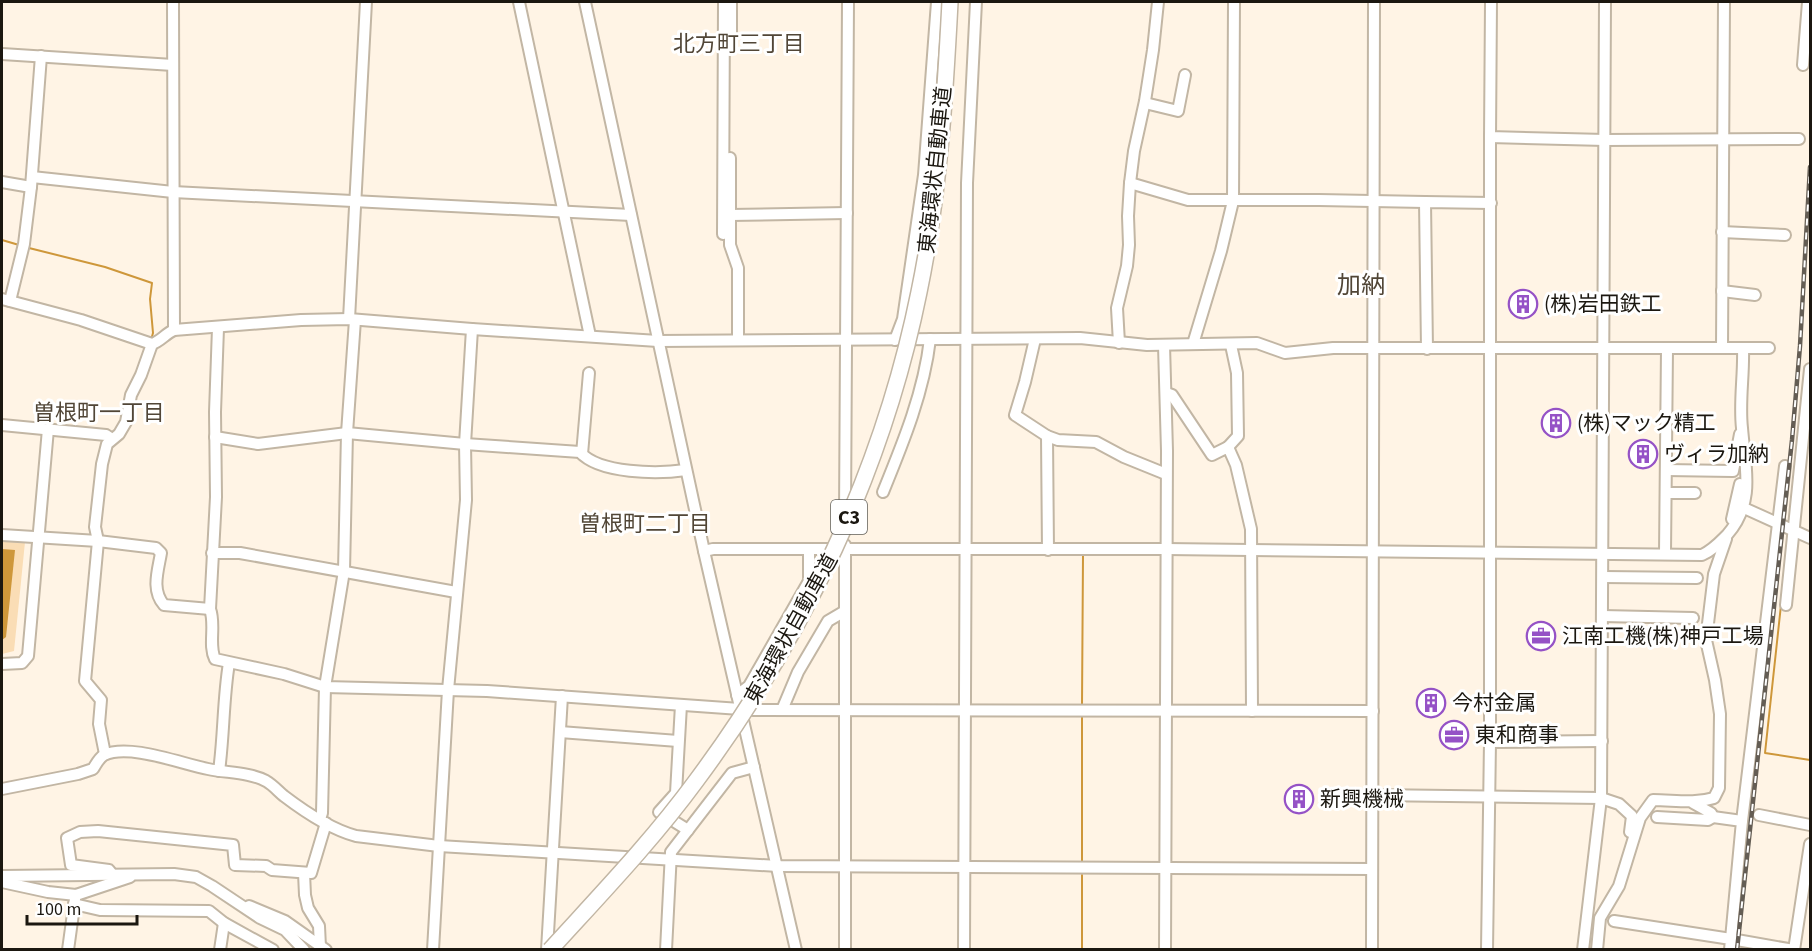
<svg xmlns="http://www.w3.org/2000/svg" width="1812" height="951" font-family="'Source Sans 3','Noto Sans JP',sans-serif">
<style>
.green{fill:#faddb5}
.water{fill:#ce973a}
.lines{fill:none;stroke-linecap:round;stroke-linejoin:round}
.stream{stroke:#ce973a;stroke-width:2}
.minor-casing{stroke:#c2b6a4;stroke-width:14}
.minor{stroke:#fff;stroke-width:10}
.rail-casing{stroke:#645d54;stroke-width:4.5}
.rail{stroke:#fff;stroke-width:2;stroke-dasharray:7;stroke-linecap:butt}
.highway-bridge-casing{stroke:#c2b6a4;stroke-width:18;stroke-linecap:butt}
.highway-bridge{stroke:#fff;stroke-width:15}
.labels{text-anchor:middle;stroke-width:6;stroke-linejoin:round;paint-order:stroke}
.shield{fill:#fff;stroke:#5f5d58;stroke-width:1.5}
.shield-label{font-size:20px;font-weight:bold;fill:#1b1710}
.street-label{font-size:21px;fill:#1b1710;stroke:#fff}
.poi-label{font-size:21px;fill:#1b1710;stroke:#fff;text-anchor:start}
.neighbourhood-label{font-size:22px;fill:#514637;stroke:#fff}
.quarter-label{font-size:24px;fill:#514637;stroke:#fff}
</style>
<rect width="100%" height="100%" fill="#fff4e5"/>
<path class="green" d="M 2,541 L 25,542 L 14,651 L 2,654 Z"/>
<path class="water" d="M 2,549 L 15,550 L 6,637 L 2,640 Z"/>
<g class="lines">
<g class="stream">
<path d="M 2,240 L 19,245"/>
<path d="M 29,248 L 105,267 L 152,283 L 150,299 L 153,333 L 151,340"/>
<path d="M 1781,605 L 1765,753 L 1810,760"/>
<path d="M 1082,704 L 1083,555"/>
<path d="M 1082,863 L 1082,717"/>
<path d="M 1082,950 L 1082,875"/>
</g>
<g class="minor-casing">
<g id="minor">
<path d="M 173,2 L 174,330"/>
<path d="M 519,2 L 590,336"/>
<path d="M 585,2 L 704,551 L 796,950"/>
<path d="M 724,2 L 723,234 L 730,232 L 730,245 L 738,268 L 738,340"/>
<path d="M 1491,2 L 1490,137 L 1605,140 L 1799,139"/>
<path d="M 731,34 L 731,2"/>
<path d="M 2,54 L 173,65"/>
<path d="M 1803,65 L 1808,2"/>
<path d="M 1145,103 L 1178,111 L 1185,75"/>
<path d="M 32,177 L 173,192 L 631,215"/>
<path d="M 2,182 L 31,187"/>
<path d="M 1130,183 L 1188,200 L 1319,200 L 1425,202"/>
<path d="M 730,215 L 847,213"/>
<path d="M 730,232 L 730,158"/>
<path d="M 1722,232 L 1785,235"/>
<path d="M 1722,291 L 1755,295"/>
<path d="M 2,299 L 81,320 L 152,344 C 161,341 165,334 174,330 L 301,320 L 349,319 L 472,329 L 658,341 L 1080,338 L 1147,345 L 1257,343 L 1285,353 L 1333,348 L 1743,348 C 1744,375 1739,402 1742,428 C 1745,467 1756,502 1727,535 C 1719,543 1713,550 1702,555 L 1166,549 L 713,549 L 704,551"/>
<path d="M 10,301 L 24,244 L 31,187 L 41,56"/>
<path d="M 349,319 L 366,2"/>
<path d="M 218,328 L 215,412 L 216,497 L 210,609 C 216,625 208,645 215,659 L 284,674 L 325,687 L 487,691 L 754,710 L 1373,711"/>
<path d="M 1035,339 L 1025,382 L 1015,415 L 1047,436 L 1048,550"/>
<path d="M 895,340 L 903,319 L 924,175 L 937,2"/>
<path d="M 1119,343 L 1117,308 L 1127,266 L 1129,245 L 1128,216 L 1130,183 L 1134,151 L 1145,101 L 1153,50 L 1158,2"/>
<path d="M 1193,344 L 1221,251 L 1233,201 L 1234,2"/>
<path d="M 1164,345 L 1167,451 L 1165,950"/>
<path d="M 1722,348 L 1724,2"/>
<path d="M 1743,348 L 1769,348"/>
<path d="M 1427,349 L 1425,202 L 1491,203"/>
<path d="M 1166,393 L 1172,395 L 1212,455 L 1228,447 L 1236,465 L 1251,529 L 1252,711"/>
<path d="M 2,425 L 106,435 L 112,439"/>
<path d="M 1047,436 L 1058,440 L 1096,442 L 1124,457 L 1166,474"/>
<path d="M 215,437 L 258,444 L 347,433 L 465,444 L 580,452 C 599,474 658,474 686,470"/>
<path d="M 1228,447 L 1238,436 L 1237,373 L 1231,345"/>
<path d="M 582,454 L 589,373"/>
<path d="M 1666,470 L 1733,471 L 1740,434"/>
<path d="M 883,492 C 903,443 924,392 930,339"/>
<path d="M 1666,493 L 1695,493"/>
<path d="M 1744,508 L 1810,538"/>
<path d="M 845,517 L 848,2"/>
<path d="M 1732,519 L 1740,484"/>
<path d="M 2,535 L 98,541 L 156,548 L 161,553 C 158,571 151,590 164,605 L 210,609"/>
<path d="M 212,553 L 240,553 L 456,592"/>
<path d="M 1665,553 L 1667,349"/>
<path d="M 1604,577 L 1697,578"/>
<path d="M 1786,605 L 1810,369"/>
<path d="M 1603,616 L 1693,618"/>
<path d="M 2,664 L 22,663 L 28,656 L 48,429"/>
<path d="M 737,695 L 749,686 L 809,581 L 809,550"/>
<path d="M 681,705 L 676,793 L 659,812 L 688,830"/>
<path d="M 782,710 L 798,672 L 828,621 L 845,611"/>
<path d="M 560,732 L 678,741"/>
<path d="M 1490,742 L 1602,741"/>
<path d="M 105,754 L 99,724 L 101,700 L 85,681 L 98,541 L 95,527 L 102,464 L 107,444 L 119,434 L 126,422 L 131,395 L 141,375 L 152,344"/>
<path d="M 219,771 C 224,735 223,699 229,663"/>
<path d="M 2,789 L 78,774 L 93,769 C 96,764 99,758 104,755 C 129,743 182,764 208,769 C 227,773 249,772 266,781 C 273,785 278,791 284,796 C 305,812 330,829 356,836 L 439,846 L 778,866 L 1372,869"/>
<path d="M 1372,795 L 1601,798 L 1619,804 L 1632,816 L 1630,832"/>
<path d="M 1759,815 L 1810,825"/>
<path d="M 1657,817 L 1708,820 L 1713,817 L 1711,813 L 1693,803"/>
<path d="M 1713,817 L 1742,821 L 1731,939 L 1794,950"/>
<path d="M 320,819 L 322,813 L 325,687 L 344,571 L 347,433 L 355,320"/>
<path d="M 1742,821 L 1785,466"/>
<path d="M 304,873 L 305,895 L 308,908 L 319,926 L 320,947"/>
<path d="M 113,875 L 109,870 L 71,865 L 67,838 L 80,832 L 98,831 L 233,845 L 235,865 L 266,866 L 272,870 L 311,873 L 326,823"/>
<path d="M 2,876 L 174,874 L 196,877 L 212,886 L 260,918 L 285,930 L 304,950"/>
<path d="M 2,882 L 48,892 L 76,895 L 130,877"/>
<path d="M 74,904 L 100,910 L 209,911 L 224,923 L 273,950"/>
<path d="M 249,906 L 285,921 L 326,950"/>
<path d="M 1614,921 L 1731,939 L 1730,950"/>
<path d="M 68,950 L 75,899"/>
<path d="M 220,950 L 224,923"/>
<path d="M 433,950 L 448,690 L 466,500 L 465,444 L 472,329"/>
<path d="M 547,950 L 562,696"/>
<path d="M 666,950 L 671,852 L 732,773 L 754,767"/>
<path d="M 845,950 L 845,545"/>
<path d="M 964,950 L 967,183 L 976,2"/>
<path d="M 1372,950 L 1374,2"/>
<path d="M 1487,950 L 1490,742 L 1490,137"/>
<path d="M 1583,950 L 1601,798 L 1605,2"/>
<path d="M 1597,950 L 1600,918 L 1619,886 L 1640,818 L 1653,800 C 1674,800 1694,804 1714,798 L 1719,788 L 1720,714 L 1715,680 L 1706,640 L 1714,574 L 1726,539"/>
<path d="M 1794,950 L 1810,844"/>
</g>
</g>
<use href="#minor" class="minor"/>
<g class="rail-casing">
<path id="rail" d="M 1737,950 L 1792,440 L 1800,346 L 1810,167"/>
</g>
<use href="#rail" class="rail"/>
<g class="highway-bridge-casing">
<path id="highway-bridge" d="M 550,950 C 600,895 652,841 696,781 C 804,636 883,470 919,292 C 939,196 945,99 950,2"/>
</g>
<use href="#highway-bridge" class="highway-bridge"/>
</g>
<defs>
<g id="building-ring" transform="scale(1.5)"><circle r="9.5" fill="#fff" stroke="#9552c6" stroke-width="1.5"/><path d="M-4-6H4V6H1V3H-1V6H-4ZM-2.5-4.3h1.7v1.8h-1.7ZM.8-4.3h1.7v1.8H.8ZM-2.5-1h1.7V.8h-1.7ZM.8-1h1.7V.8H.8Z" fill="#9552c6"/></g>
<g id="office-ring" transform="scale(1.5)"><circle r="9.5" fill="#fff" stroke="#9552c6" stroke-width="1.5"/><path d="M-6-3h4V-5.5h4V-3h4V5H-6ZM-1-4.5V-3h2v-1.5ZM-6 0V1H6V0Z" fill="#9552c6"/></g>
</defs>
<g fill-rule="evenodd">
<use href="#building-ring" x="1523" y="304"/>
<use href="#building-ring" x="1556" y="423"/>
<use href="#building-ring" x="1643" y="454"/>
<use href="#office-ring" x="1541" y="636"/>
<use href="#building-ring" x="1431" y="703"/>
<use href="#office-ring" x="1454" y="735"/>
<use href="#building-ring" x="1299" y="799"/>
</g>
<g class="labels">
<rect class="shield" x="831" y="500" width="36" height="34" rx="4.5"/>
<g class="shield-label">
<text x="849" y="524">C3</text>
</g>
<g class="street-label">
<text transform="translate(935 170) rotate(-84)" y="7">東海環状自動車道</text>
<text transform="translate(791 629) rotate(-61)" y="7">東海環状自動車道</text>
</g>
<g class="poi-label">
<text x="1544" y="311">(株)岩田鉄工</text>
<text x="1577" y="430">(株)マック精工</text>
<text x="1664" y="461">ヴィラ加納</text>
<text x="1562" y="643">江南工機(株)神戸工場</text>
<text x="1452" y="710">今村金属</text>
<text x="1475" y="742">東和商事</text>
<text x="1320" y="806">新興機械</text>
</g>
<g class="neighbourhood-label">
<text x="739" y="51">北方町三丁目</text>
<text x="99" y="420">曽根町一丁目</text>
<text x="645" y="531">曽根町二丁目</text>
</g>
<g class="quarter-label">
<text x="1361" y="293">加納</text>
</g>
</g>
<rect width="1812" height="951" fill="none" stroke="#1b1710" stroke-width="6"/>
<path d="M27 915v9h110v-9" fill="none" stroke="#1b1710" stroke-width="3"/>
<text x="36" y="915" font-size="18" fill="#1b1710" stroke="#ffffff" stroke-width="4.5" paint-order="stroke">100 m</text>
</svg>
